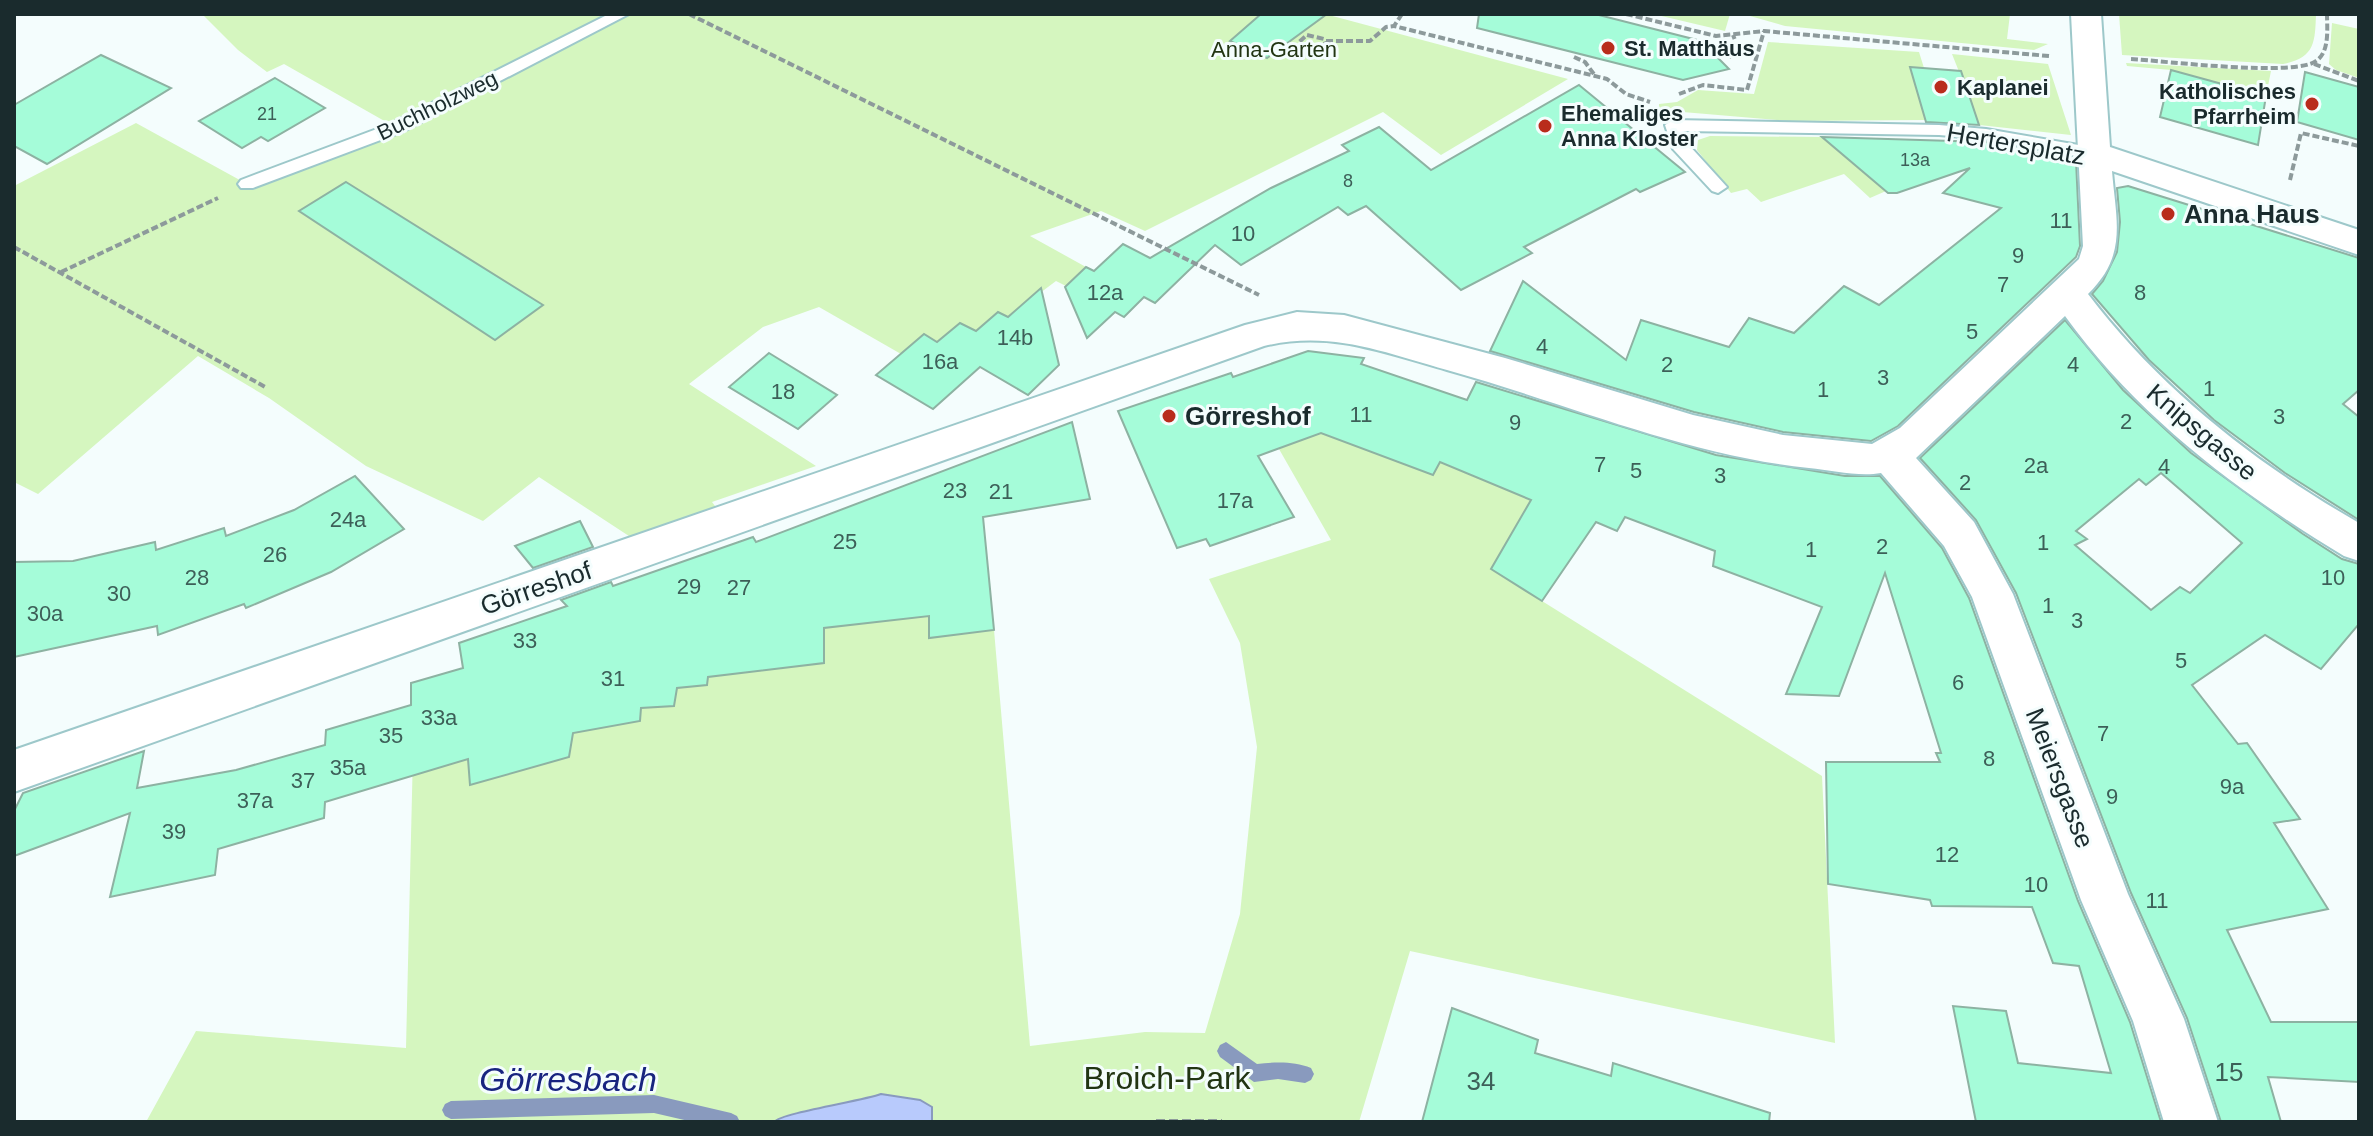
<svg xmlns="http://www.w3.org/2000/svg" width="2373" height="1136" font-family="Helvetica,sans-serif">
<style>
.green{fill:#d5f6bf}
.water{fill:#b8cafc;stroke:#899abe;stroke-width:2}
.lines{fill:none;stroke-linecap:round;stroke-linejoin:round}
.stream{fill:#899abe;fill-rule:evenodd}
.building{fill:#a5fcd9;stroke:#8db2a2;stroke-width:2;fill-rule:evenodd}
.service-casing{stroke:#9dc8ca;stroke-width:4}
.minor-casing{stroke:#9dc8ca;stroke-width:4}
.path-far1{stroke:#8d9a9b;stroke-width:4;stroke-dasharray:7 3;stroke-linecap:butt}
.path{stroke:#8d9a9b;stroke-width:6;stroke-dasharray:9 4;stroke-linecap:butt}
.service{fill:#fff;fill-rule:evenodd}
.minor{fill:#fff;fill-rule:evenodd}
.poi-dot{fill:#b92c1c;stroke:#f4fdfd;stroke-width:3}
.labels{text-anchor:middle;stroke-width:6;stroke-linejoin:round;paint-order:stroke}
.far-number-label{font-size:18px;fill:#3d5f58}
.far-poi-label{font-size:22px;font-weight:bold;fill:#1a2b2d;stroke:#f4fdfd;text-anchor:start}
.far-park-label{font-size:22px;fill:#223513;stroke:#f4fdfd}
.far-street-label{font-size:22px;fill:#1a2b2d;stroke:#f4fdfd}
.number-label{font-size:22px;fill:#3d5f58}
.street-label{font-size:26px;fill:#1a2b2d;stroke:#f4fdfd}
.poi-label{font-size:26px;font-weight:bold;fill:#1a2b2d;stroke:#f4fdfd;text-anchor:start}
.near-number-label{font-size:26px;fill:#3d5f58}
.near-park-label{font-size:32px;fill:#223513;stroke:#f4fdfd}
.near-water-label{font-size:34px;font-style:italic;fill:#18247f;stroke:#f4fdfd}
</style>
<rect width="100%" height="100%" fill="#f4fdfd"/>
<g class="green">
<path d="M 202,14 L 609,14 L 604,17 L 614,23 L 632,14 L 1325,14 L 1568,79 L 1441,155 L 1383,112 L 1145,231 L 1101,211 L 1030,236 L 1086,267 L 1066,286 L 1056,281 L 1008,317 L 998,312 L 976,331 L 960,323 L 937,342 L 924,335 L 901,354 L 819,307 L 763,327 L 689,384 L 816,466 L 712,502 L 718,510 L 635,540 L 539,477 L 483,521 L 366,466 L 269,398 L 198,356 L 38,494 L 14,482 L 14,186 L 136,123 L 247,184 L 395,127 L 284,64 L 267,72 L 238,50 Z"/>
<path d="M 1653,14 L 1730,14 L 1725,31 Z"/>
<path d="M 1743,14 L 2010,14 L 2007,39 L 2048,44 L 2034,50 L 1785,26 Z"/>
<path d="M 2119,14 L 2316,14 C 2315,42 2315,58 2283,64 L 2122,55 Z"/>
<path d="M 2332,23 L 2359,29 L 2359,78 L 2336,70 L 2329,64 Z"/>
<path d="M 1768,42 L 1919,52 L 1924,68 L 1925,120 L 1788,121 L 1659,110 L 1659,104 L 1677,102 L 1698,90 L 1754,94 Z"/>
<path d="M 1952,54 L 2048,64 L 2071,135 L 1952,122 L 1973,107 Z"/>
<path d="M 2126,63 L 2271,71 L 2266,96 L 2171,70 L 2127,66 Z"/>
<path d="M 1710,136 L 1822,137 L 1886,191 L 1870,198 L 1844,174 L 1761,202 L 1747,189 L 1731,193 L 1697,150 L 1698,140 Z"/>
<path d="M 1460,425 L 1531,500 L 1491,569 L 1822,776 L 1835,1043 L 1410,951 L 1359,1122 L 146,1122 L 196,1031 L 406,1048 L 413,752 L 467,737 L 470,784 L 569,757 L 573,733 L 640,721 L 641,708 L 674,706 L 677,688 L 707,685 L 710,668 L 749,672 L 824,663 L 824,628 L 929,616 L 929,638 L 994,630 L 1030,1046 L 1145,1032 L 1205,1033 L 1240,914 L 1257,747 L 1240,643 L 1209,579 L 1331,540 L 1275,442 L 1321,433 Z"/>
</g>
<path class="water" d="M 881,1094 L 920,1100 L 932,1107 L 932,1122 L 774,1122 C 781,1113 862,1101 881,1094 Z"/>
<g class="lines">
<g class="stream">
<path d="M 1226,1042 L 1257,1064 C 1275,1062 1294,1061 1311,1068 L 1314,1074 L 1311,1080 L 1305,1083 L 1278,1079 L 1254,1082 L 1220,1057 L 1217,1051 L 1220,1045 Z"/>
<path d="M 654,1095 L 731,1113 L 737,1116 L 740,1122 L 693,1122 L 654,1113 L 451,1119 L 445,1116 L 442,1110 L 445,1104 L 451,1101 Z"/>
</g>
</g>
<g class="building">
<path d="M 1261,14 L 1327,14 L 1267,58 L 1230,41 Z"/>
<path d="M 1479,14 L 1595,14 L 1701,41 L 1729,69 L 1683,80 L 1477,28 Z"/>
<path d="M 101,55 L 171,88 L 47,164 L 14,146 L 14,105 Z"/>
<path d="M 1910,67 L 1961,71 L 1979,125 L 1926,122 Z"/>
<path d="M 2171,70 L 2266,96 L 2258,145 L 2160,117 Z"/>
<path d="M 2305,72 L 2359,87 L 2359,140 L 2297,122 Z"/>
<path d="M 275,78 L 325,108 L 268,141 L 261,137 L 242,148 L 199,121 Z"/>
<path d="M 1579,85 L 1685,172 L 1640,192 L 1636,189 L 1524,247 L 1532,253 L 1461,290 L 1366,206 L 1348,215 L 1338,207 L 1241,265 L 1215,245 L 1155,303 L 1144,297 L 1124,317 L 1115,312 L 1087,338 L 1065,287 L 1086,267 L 1094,271 L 1123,244 L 1150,258 L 1271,188 L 1349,151 L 1342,145 L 1379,127 L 1431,170 Z"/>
<path d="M 1822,137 L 1986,142 L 2076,161 L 2080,246 L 2076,257 L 1898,426 L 1871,441 L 1783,432 L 1694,412 L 1490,351 L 1523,281 L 1626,360 L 1641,320 L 1729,347 L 1749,318 L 1794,333 L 1844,286 L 1879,305 L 2001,208 L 1943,193 L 1970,168 L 1897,193 L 1888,193 Z"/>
<path d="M 346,182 L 543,305 L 495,340 L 299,211 Z"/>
<path d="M 2128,186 L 2359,258 L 2359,390 L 2343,404 L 2359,417 L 2359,520 L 2285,473 L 2214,420 L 2149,360 L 2092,294 L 2103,281 L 2117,252 L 2120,222 L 2117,188 Z"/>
<path d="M 1041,288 L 1059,365 L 1028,395 L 980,367 L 933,409 L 876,375 L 924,334 L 937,342 L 960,323 L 976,331 L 998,312 L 1008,317 Z"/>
<path d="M 2065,320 L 2123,390 L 2191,453 L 2303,534 L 2342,559 L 2359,564 L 2359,624 L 2321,669 L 2265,635 L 2192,685 L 2238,744 L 2247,743 L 2300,819 L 2274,823 L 2328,909 L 2227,930 L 2271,1022 L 2359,1022 L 2359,1082 L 2268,1077 L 2281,1122 L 2221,1122 L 2187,1018 L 2131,893 L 2016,593 L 1976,520 L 1920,458 ZM 2161,473 L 2242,543 L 2190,593 L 2180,587 L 2151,610 L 2075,545 L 2087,539 L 2076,531 L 2139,479 L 2146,485 Z"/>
<path d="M 1308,351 L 1364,358 L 1361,364 L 1467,400 L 1476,382 L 1716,455 L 1845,476 L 1880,476 L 1942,548 L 1969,598 L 2078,901 L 2130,1022 L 2161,1122 L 1976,1122 L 1953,1006 L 2006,1011 L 2018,1063 L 2111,1073 L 2079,966 L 2053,963 L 2032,907 L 1932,906 L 1930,900 L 1828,884 L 1826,762 L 1940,762 L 1936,753 L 1941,753 L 1885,573 L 1839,696 L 1786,694 L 1822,607 L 1713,566 L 1715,551 L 1625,517 L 1617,531 L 1596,522 L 1542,601 L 1491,569 L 1531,500 L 1440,462 L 1433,475 L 1321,433 L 1258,456 L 1294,517 L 1210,546 L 1206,539 L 1177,548 L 1118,411 L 1231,373 L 1233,377 Z"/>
<path d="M 769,353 L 837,395 L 798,429 L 729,387 Z"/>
<path d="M 1072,422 L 1090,499 L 983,517 L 994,630 L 929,638 L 929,616 L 824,628 L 824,663 L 708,677 L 707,685 L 677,688 L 674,706 L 641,708 L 640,721 L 573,733 L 569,757 L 470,785 L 468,759 L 325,802 L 324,818 L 218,849 L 215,875 L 110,897 L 130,813 L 14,856 L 14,811 L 23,793 L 144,751 L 137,788 L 236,770 L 325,745 L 326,730 L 411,705 L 411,683 L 463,668 L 459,643 L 567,606 L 561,600 L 611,582 L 613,586 L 753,537 L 756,542 Z"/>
<path d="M 355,476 L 404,529 L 331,572 L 246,608 L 244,604 L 158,635 L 157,626 L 14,657 L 14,562 L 73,561 L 155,542 L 156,550 L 224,528 L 226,536 L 294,510 Z"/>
<path d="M 580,521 L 593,547 L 533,568 L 515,546 Z"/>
<path d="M 1452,1008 L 1538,1040 L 1535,1053 L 1611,1076 L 1613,1063 L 1770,1113 L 1769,1122 L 1422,1122 Z"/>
</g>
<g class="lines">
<g class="service-casing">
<g id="service">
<path d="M 609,14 L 629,14 L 402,132 L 253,188 L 241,188 L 238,184 L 241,180 L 390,124 Z"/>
<path d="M 1673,120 L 1939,125 L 1986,129 L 2096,148 L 2105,154 L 2096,160 L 1986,139 L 1939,135 L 1683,131 L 1687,143 L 1727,187 L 1718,193 L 1712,191 L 1673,149 L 1665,125 Z"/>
</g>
</g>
<g class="minor-casing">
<path id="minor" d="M 2071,14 L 2101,14 L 2110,147 L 2359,230 L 2359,255 L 2112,171 C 2116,221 2128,255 2088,294 C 2161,390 2255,463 2359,523 L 2359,561 L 2344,556 C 2238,492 2139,418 2065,316 L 1916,458 L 1974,522 L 2013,594 L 2128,894 L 2184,1019 L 2218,1122 L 2164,1122 L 2133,1021 L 2081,900 L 1972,597 L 1944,546 L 1881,473 C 1858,477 1832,470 1809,468 C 1685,455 1566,403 1447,370 C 1383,352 1330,330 1264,346 L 14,792 L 14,750 L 1245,325 L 1297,312 L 1344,315 L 1505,358 L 1693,415 L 1783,435 L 1872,444 L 1900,428 L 2079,259 L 2083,246 Z"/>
</g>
<g class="path-far1">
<path d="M 689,14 L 1259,295"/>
<path d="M 1402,14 L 1394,26 L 1607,79 L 1626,94 L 1650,102"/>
<path d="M 1626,14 L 1716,36 L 1764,31 L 2049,56"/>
<path d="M 1307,35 L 1324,39 L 1327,47 L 1317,52 L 1304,49 L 1299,42 Z"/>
<path d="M 1326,41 L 1370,41 L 1386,27 L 1394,26"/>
<path d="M 1574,57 L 1585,62 L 1596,77"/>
<path d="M 1729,58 L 1735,40 L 1733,35"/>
<path d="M 2131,59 C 2164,61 2295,77 2316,61 C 2330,52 2327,28 2327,14"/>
<path d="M 2314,64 L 2359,81"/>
<path d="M 1679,94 L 1703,85 L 1747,90 L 1764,31"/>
<path d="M 2290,180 L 2301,133 L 2359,146"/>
<path d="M 14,247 L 267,388"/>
<path d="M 61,272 L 218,198"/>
</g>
<path class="path" d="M 1156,1122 L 1222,1122"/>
<use href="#service" class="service"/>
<use href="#minor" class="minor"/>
</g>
<g class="poi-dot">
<circle cx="1608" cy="48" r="8"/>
<circle cx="1941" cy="87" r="8"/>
<circle cx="2312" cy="104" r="8"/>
<circle cx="1545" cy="126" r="8"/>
<circle cx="2168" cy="214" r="8"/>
<circle cx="1169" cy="416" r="8"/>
</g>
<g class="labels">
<g class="far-number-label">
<text x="267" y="120">21</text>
<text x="1915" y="166">13a</text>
<text x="1348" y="187">8</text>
</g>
<g class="far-poi-label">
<text x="1624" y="56">St. Matthäus</text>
<text x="1957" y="95">Kaplanei</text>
<text x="2296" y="99" text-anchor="end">Katholisches<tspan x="2296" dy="25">Pfarrheim</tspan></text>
<text x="1561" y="121">Ehemaliges<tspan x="1561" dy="25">Anna Kloster</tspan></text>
</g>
<g class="far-park-label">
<text x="1274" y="57">Anna-Garten</text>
</g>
<g class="far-street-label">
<text transform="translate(437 105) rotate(-26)" y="8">Buchholzweg</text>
</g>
<g class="number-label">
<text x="2061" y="228">11</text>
<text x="1243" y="241">10</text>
<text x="2018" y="263">9</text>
<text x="2003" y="292">7</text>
<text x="1105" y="300">12a</text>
<text x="2140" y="300">8</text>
<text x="1972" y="339">5</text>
<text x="1015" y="345">14b</text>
<text x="1542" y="354">4</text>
<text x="940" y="369">16a</text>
<text x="1667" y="372">2</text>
<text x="2073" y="372">4</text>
<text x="1883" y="385">3</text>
<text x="2209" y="396">1</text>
<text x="1823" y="397">1</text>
<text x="783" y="399">18</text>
<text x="1361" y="422">11</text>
<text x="2279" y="424">3</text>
<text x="2126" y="429">2</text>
<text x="1515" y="430">9</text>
<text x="1600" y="472">7</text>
<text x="2036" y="473">2a</text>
<text x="2164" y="474">4</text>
<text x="1636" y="478">5</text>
<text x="1720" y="483">3</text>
<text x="1965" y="490">2</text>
<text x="955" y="498">23</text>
<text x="1001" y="499">21</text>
<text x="1235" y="508">17a</text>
<text x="348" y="527">24a</text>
<text x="845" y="549">25</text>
<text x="2043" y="550">1</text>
<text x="1882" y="554">2</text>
<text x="1811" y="557">1</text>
<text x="275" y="562">26</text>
<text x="197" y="585">28</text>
<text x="2333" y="585">10</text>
<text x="689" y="594">29</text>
<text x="739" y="595">27</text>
<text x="119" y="601">30</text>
<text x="2048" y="613">1</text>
<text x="45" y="621">30a</text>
<text x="2077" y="628">3</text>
<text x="525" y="648">33</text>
<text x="2181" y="668">5</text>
<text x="613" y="686">31</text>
<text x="1958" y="690">6</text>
<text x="439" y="725">33a</text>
<text x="2103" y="741">7</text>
<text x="391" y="743">35</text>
<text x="1989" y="766">8</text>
<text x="348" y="775">35a</text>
<text x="303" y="788">37</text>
<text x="2232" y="794">9a</text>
<text x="2112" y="804">9</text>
<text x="255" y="808">37a</text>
<text x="174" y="839">39</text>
<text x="1947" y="862">12</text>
<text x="2036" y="892">10</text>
<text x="2157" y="908">11</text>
</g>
<g class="street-label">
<text transform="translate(2016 144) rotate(10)" y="9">Hertersplatz</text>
<text transform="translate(2202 432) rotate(40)" y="9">Knipsgasse</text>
<text transform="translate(536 588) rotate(-19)" y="9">Görreshof</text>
<text transform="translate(2060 778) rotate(69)" y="9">Meiersgasse</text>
</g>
<g class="poi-label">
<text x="2184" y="223">Anna Haus</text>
<text x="1185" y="425">Görreshof</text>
</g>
<g class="near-number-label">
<text x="2229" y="1081">15</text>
<text x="1481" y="1090">34</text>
</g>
<g class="near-park-label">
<text x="1167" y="1089">Broich-Park</text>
</g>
<g class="near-water-label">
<text x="568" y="1091">Görresbach</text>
</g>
</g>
<rect width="2373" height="1136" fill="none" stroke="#1a2b2d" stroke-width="32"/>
</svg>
